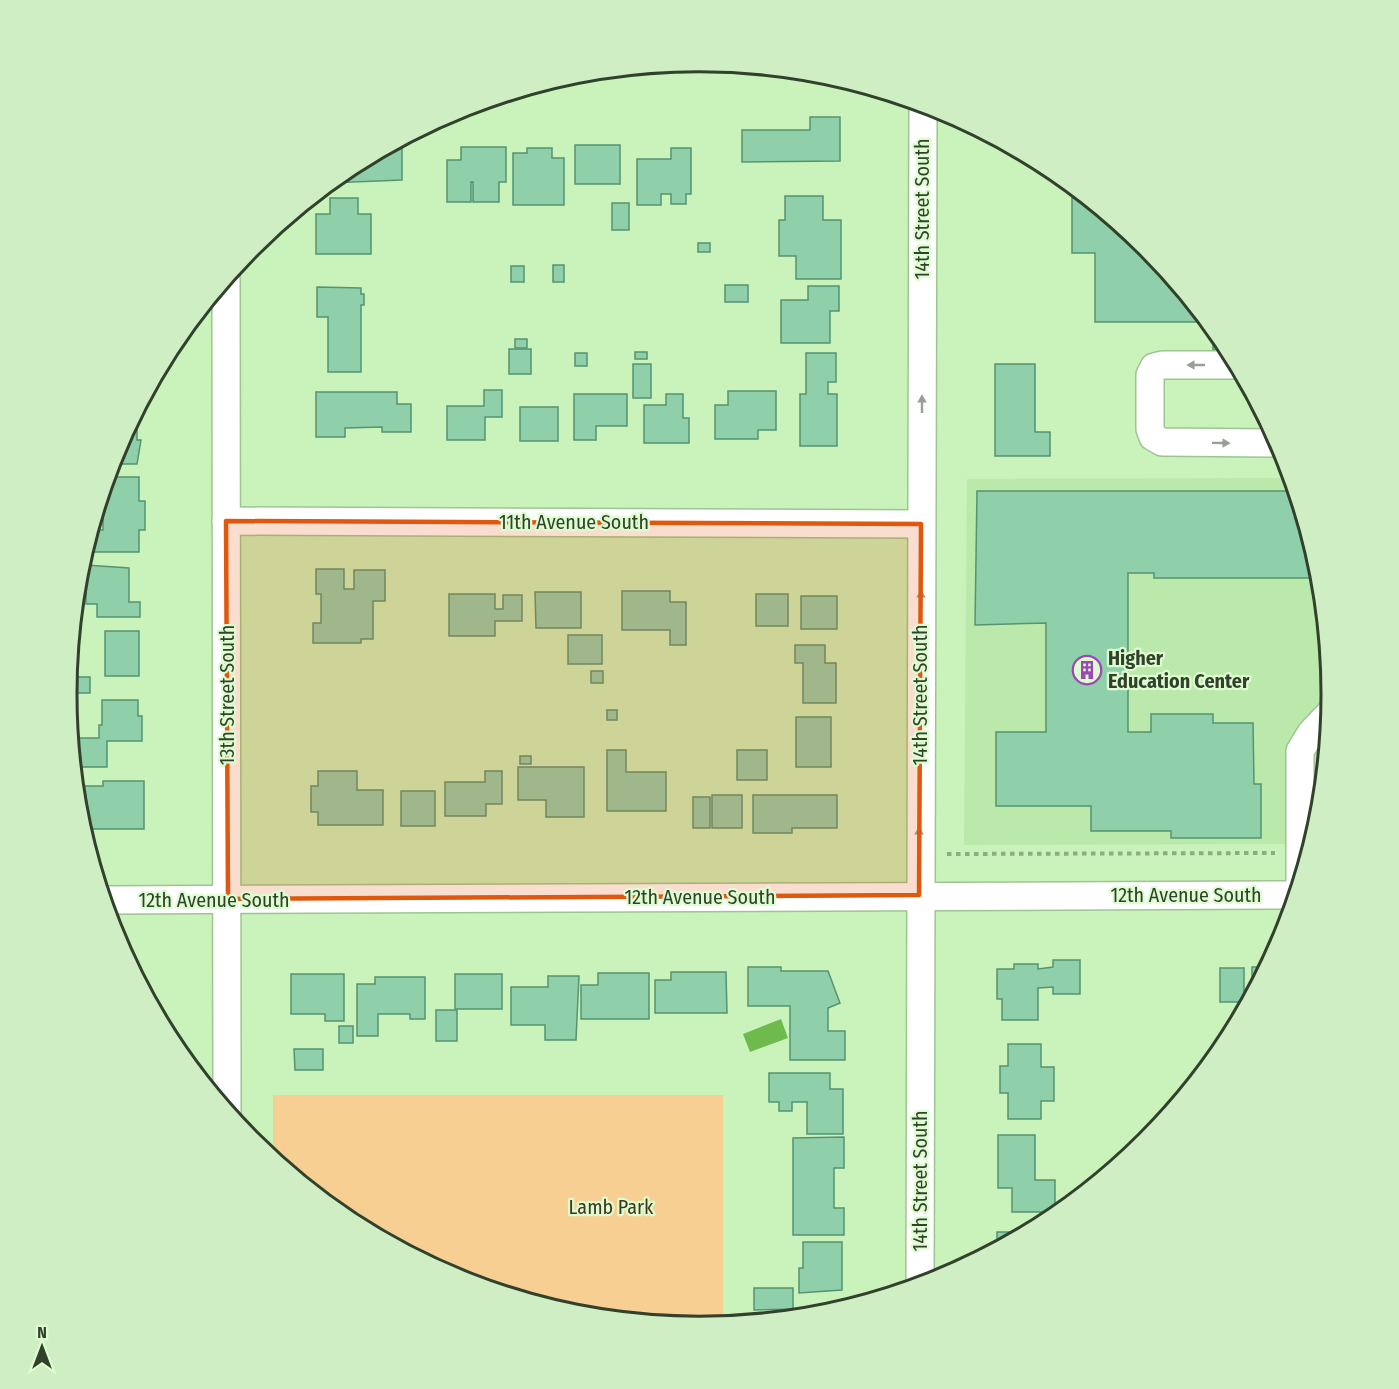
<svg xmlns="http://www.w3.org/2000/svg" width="1399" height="1389" font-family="'Fira Sans Condensed',sans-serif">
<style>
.built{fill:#bbe8ab}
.green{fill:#f7cf92}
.water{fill:#6eba4d}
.building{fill:#8fcfa9;stroke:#569470;stroke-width:1.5}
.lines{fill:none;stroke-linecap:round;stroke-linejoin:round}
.minor-casing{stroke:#9ec590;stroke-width:30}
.path{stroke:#8eac82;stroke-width:4;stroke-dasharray:4.5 4.5;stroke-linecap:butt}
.minor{stroke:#fff;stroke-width:27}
.oneway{fill:#98a095}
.marked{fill:#df580e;fill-opacity:0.2;stroke:#df580e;stroke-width:4.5;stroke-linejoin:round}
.labels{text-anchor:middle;stroke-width:4.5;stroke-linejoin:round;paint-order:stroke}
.street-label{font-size:20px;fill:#31412b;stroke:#ddfdd1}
.poi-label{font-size:20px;font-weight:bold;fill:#31412b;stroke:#ddfdd1;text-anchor:start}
.park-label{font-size:20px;fill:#42341f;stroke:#ddfdd1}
.rim{fill:none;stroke:#31412b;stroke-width:3}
</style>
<rect width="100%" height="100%" fill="#caf2bb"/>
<path class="built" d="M 1292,478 L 1320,571 L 1332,695 L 1320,818 L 1313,844 L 964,845 L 967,479 Z"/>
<path class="green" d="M 273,1095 L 723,1095 L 723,1325 L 699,1327 L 576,1315 L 457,1279 L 348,1221 L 273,1159 Z"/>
<path class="water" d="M 781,1019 L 788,1038 L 750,1052 L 743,1034 Z"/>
<g class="building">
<path d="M 810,117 L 840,117 L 840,161 L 742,162 L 742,130 L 810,130 Z"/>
<path d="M 402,139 L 402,180 L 330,183 L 348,168 Z"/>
<rect x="575" y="145" width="45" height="39"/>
<path d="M 461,147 L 506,147 L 506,182 L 499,182 L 499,202 L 473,202 L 473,182 L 471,182 L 471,202 L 447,202 L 447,160 L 461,160 Z"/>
<path d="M 527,148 L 552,148 L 552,158 L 564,158 L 564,205 L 513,205 L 513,153 L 527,153 Z"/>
<path d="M 671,148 L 691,148 L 691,194 L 686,194 L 686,204 L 671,204 L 671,194 L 661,194 L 661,205 L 637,205 L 637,159 L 671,159 Z"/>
<path d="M 785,196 L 823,196 L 823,220 L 841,220 L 841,279 L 796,279 L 796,256 L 779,256 L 779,220 L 785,220 Z"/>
<path d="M 330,198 L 358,198 L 358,214 L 371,214 L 371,254 L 316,254 L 316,214 L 330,214 Z"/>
<path d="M 1072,198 L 1087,198 L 1147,247 L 1209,322 L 1095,322 L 1095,253 L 1072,253 Z"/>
<rect x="612" y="203" width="17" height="27"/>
<rect x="698" y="243" width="12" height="9"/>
<rect x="553" y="265" width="11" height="17"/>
<rect x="511" y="266" width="13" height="16"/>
<rect x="725" y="285" width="23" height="17"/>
<path d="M 808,286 L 839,286 L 839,311 L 830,311 L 830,343 L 781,343 L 781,300 L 808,300 Z"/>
<path d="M 317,287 L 361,288 L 361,294 L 364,294 L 364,305 L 361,305 L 361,372 L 328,372 L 328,317 L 317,317 Z"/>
<rect x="515" y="339" width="12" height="9"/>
<path d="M 1213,340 L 1224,340 L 1230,350 L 1213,350 Z"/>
<rect x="509" y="349" width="22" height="25"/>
<rect x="635" y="352" width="12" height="7"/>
<rect x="575" y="353" width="12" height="13"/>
<path d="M 806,353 L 836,353 L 836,382 L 828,382 L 828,394 L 837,394 L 837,446 L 800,446 L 800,394 L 806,394 Z"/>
<rect x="633" y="364" width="18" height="34"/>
<path d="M 995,364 L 1035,364 L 1035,432 L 1050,432 L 1050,456 L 995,456 Z"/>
<path d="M 484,390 L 502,390 L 502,417 L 485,417 L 485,440 L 447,440 L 447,406 L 484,406 Z"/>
<path d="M 728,391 L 776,391 L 776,430 L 758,430 L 758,439 L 715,439 L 715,405 L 728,405 Z"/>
<path d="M 316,392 L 397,392 L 397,404 L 411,404 L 411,432 L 382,432 L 382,427 L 345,428 L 345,437 L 316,437 Z"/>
<path d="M 574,394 L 627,394 L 627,426 L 596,426 L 596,440 L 574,440 Z"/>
<path d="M 666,394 L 683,394 L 683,418 L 689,418 L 689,443 L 644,443 L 644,405 L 666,405 Z"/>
<rect x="520" y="407" width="38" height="34"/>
<path d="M 129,426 L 129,429 L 137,429 L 137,440 L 141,440 L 137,464 L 111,464 Z"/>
<path d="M 107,477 L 139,477 L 139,501 L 145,501 L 145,530 L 139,530 L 139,552 L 84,552 L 91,530 L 103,530 L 103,491 Z"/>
<path d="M 977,491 L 1296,491 L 1321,578 L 1154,578 L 1154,573 L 1128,573 L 1128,732 L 1151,732 L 1151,714 L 1213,714 L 1213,723 L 1253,723 L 1254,784 L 1261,784 L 1261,838 L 1171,838 L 1171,831 L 1091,831 L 1091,806 L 996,806 L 996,732 L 1046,732 L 1046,623 L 975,625 Z"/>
<path d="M 86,565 L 129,568 L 129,602 L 140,602 L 140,617 L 97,617 L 97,604 L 86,604 Z"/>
<path d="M 316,569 L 344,569 L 344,589 L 354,589 L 354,570 L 385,570 L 385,601 L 373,601 L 373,639 L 361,639 L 361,643 L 313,643 L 313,623 L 321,623 L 321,594 L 316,594 Z"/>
<path d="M 622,591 L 670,591 L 670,602 L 686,602 L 686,645 L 670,645 L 670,630 L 622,630 Z"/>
<path d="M 535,592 L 581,592 L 581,628 L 536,628 Z"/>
<path d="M 449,594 L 495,594 L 495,609 L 503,609 L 503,595 L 522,595 L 522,621 L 495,621 L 495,636 L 449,636 Z"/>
<rect x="756" y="594" width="32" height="32"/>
<rect x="801" y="596" width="36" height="33"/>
<rect x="105" y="631" width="34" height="45"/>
<rect x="568" y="635" width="34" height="29"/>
<path d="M 795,645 L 825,645 L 825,663 L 836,663 L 836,703 L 803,703 L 803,663 L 795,663 Z"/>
<rect x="591" y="671" width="12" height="12"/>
<path d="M 68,677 L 90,677 L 90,693 L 67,693 Z"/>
<path d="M 102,700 L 138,700 L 138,716 L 142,716 L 142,741 L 107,741 L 107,767 L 74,767 L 71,738 L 99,738 L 99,725 L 102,725 Z"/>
<rect x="607" y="710" width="10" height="10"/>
<rect x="796" y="717" width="35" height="50"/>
<path d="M 607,750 L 626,750 L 626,772 L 666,772 L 666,811 L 607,811 Z"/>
<rect x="737" y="750" width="30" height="30"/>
<rect x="520" y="756" width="11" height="8"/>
<path d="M 518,767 L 584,767 L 584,817 L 546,817 L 546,800 L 518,800 Z"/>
<path d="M 318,771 L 357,771 L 357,790 L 383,790 L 383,825 L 318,825 L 318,812 L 311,812 L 311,786 L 318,786 Z"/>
<path d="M 485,771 L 502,771 L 502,804 L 486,804 L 486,816 L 445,816 L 445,782 L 485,782 Z"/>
<path d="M 103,781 L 144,781 L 144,829 L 82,829 L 76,795 L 79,795 L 79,786 L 103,786 Z"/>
<rect x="401" y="791" width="34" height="35"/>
<rect x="712" y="795" width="30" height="33"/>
<path d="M 753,795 L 837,795 L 837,828 L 792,828 L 792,833 L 753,833 Z"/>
<rect x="693" y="797" width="17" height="31"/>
<path d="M 1053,960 L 1080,960 L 1080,994 L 1053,994 L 1053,987 L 1038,988 L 1038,1020 L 1002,1020 L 1002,999 L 997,999 L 997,969 L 1014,969 L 1014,964 L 1038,964 L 1038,969 L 1053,967 Z"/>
<path d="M 748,967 L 781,967 L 781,971 L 828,971 L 840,1003 L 828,1008 L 828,1031 L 845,1031 L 845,1060 L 790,1060 L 790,1006 L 748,1006 Z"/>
<path d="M 1252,967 L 1268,967 L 1252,998 Z"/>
<rect x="1220" y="968" width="24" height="34"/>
<path d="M 671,972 L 726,972 L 727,1013 L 655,1013 L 655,980 L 671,980 Z"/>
<path d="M 598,973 L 649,973 L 649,1019 L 581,1019 L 581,985 L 598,985 Z"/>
<path d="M 291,974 L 344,974 L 344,1021 L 325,1021 L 325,1014 L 291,1014 Z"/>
<rect x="455" y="974" width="47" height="35"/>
<path d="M 548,976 L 579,976 L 576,1040 L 545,1040 L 545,1025 L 511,1025 L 511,987 L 548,987 Z"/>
<path d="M 375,977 L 425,977 L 425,1019 L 410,1019 L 410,1014 L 378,1014 L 378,1036 L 357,1036 L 357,984 L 375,984 Z"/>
<rect x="436" y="1010" width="21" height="31"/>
<rect x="339" y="1026" width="14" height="17"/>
<path d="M 1008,1044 L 1041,1044 L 1041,1067 L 1054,1067 L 1054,1101 L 1041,1101 L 1041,1119 L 1008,1119 L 1008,1093 L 1000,1093 L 1000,1066 L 1008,1066 Z"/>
<path d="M 294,1049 L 323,1049 L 323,1070 L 295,1070 Z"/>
<path d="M 769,1073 L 830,1073 L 830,1089 L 843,1089 L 843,1134 L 807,1134 L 807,1102 L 792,1102 L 792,1111 L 779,1111 L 779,1102 L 769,1102 Z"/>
<path d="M 998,1135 L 1035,1135 L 1035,1180 L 1055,1180 L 1055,1212 L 1012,1212 L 1012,1188 L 998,1188 Z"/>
<path d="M 844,1137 L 844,1168 L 834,1168 L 834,1208 L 844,1208 L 844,1235 L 793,1235 L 793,1138 Z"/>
<path d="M 1130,1142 L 1141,1142 L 1141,1147 L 1130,1153 Z"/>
<path d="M 997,1232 L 1031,1232 L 997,1250 Z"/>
<path d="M 803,1242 L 842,1242 L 842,1290 L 799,1293 L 799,1268 L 803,1268 Z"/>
<path d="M 754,1288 L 793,1288 L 793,1309 L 754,1310 Z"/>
<path d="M 793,1313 L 826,1313 L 826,1314 L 793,1318 Z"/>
</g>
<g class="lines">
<g class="minor-casing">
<g id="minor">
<path d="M 226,279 L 227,1112"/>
<path d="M 1238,365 L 1162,365 L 1154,367 L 1150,375 L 1150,429 L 1153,437 L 1162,442 L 1280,443"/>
<path d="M 226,521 L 921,524"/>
<path d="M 1300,883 L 1300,751 L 1311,733 L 1331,712"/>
<path d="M 104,900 L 1297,895"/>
<path d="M 920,1286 L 923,104"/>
</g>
</g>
<path class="path" d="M 947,854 L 1275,853"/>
<use href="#minor" class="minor"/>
</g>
<defs><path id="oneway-solid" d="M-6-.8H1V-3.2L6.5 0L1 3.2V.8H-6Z" transform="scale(1.5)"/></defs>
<g class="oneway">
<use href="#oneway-solid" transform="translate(1196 365) rotate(-180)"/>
<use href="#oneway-solid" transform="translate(922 404) rotate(-90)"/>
<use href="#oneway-solid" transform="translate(1221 443) rotate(1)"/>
<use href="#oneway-solid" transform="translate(921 599) rotate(-90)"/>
<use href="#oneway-solid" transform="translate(919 836) rotate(-90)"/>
</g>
<path class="marked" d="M 226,521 L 921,524 L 919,895 L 228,899 Z"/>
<defs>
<g id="building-ring" transform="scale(1.5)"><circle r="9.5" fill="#ddfdd1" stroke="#9b47b5" stroke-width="1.5"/><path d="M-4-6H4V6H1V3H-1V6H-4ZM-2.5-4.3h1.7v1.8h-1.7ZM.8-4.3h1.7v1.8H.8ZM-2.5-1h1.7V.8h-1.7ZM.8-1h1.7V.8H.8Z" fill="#9b47b5"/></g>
</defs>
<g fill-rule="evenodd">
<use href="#building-ring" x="1087" y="670"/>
</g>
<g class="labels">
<g class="street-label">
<text transform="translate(922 209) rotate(-90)" y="7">14th Street South</text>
<text x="574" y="529">11th Avenue South</text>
<text transform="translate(227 695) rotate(-90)" y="7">13th Street South</text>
<text transform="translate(920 695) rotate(-90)" y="7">14th Street South</text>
<text x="1186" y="902">12th Avenue South</text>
<text x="700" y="904">12th Avenue South</text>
<text x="214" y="907">12th Avenue South</text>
<text transform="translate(920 1181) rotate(-90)" y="7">14th Street South</text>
</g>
<g class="poi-label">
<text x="1108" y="665">Higher<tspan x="1108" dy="23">Education Center</tspan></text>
</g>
<g class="park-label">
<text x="611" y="1214">Lamb Park</text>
</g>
</g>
<path d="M0 0H1399V1389H0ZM77 694a622 622 0 1 1 1244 0a622 622 0 1 1-1244 0Z" fill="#cfeec4" fill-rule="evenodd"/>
<path class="rim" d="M77 694a622 622 0 1 1 1244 0a622 622 0 1 1-1244 0Z"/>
<g transform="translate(42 1347)" stroke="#ddfdd1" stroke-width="4.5" paint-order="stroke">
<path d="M0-4.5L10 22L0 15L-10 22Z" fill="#31412b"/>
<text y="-9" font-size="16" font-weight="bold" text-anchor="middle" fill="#31412b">N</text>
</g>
</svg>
